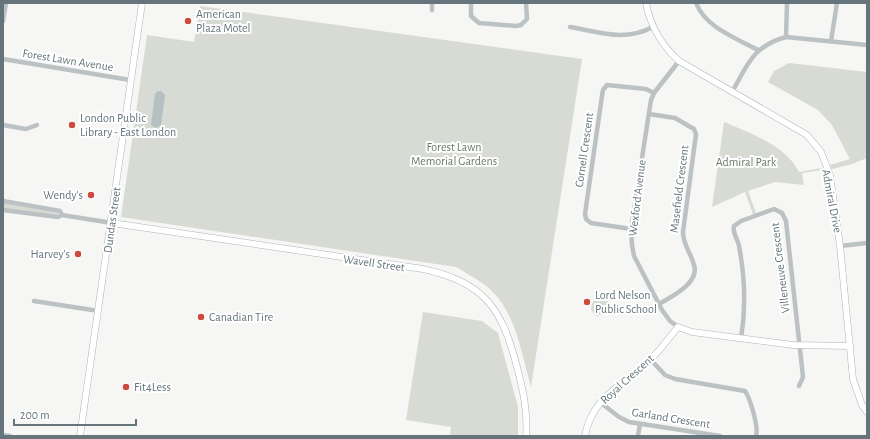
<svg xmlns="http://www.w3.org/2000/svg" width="870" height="439" font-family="'Alegreya Sans',sans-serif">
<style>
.green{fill:#d7dbd4}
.water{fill:#b4c0c2}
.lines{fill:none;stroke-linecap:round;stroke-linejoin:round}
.secondary-casing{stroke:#aeb5b8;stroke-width:7}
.street{stroke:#bcc1c3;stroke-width:4.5}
.secondary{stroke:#fff;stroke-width:6}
.poi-dot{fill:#cc4b3e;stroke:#fff;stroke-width:1.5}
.labels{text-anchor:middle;stroke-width:4;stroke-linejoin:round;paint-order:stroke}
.poi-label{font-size:12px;fill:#65757b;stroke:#fff;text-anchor:start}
.street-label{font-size:12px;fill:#65757b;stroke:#fff}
.park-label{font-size:12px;fill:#6d7967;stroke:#fff}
</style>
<rect width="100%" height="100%" fill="#f6f6f4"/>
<g class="green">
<path d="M 200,6 L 582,59 L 531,387 C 521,352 515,305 482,283 C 474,277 464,272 456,267 L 121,217 L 147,35 L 194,42 Z"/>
<path d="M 789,63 L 867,72 L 867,158 L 852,164 L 832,169 L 830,165 L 850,159 L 832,125 L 818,110 L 768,82 L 774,71 Z"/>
<path d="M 724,122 C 750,133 786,145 799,172 L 822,168 L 822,170 L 802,173 L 804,185 L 775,182 L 748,191 L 756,213 L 753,214 L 745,192 L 712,207 Z"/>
<path d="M 3,203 L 58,213 L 58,215 L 3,208 Z"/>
<path d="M 600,295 L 606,296 L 610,306 L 608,312 L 596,316 L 591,310 C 592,302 594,299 600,295 Z"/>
<path d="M 423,312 L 482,321 L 498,333 L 518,407 L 518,436 L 450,436 L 451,427 L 406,420 Z"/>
</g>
<path class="water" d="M 158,91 L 161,91 L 165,95 L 161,125 L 156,128 L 151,125 L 155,94 Z"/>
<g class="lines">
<g class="secondary-casing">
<g id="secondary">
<path d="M 646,3 C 650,25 662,46 679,61 L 807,135 L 821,152 L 830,175 L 840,246 L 853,379 L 862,405 L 867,412"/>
<path d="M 112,223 L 423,269 C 485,282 502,309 517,367 C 523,390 528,412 526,436"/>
<path d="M 80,436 L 142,3"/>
<path d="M 585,436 C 591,399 622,385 648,362 C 659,352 668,339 678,327 L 692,332 L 793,345 L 850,346"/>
</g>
</g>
<g class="street">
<path d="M 471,3 L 471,16 L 479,23 L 516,26 L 521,25 L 527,19 L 526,3"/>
<path d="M 696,3 C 706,28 736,38 758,50"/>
<path d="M 432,10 L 432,3"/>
<path d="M 3,21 L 6,3"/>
<path d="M 570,27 C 600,32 624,42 653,27"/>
<path d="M 786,37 L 787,3"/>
<path d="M 831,41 L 837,3"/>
<path d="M 3,59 L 130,80"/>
<path d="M 732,92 C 748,64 753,46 786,37 L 867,45"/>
<path d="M 649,114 L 675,118 L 694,129 L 696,134 L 683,232 C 683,245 691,253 694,265 C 700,283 671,297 659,304"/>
<path d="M 3,125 L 26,129 L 37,125"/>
<path d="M 3,201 L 60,211 L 62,215 L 112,223"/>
<path d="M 3,210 L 58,217 L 62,215"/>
<path d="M 631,229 L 591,223 L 586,219 L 585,214 L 602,96 L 603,90 L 607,85 L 646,89 L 654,93"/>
<path d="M 840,246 L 867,243"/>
<path d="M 34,301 L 99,311"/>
<path d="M 678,327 L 670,321 L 662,310 L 634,256 L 632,245 L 631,229 L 651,100 L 654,93 L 679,61"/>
<path d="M 741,339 C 746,308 745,277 739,246 C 738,239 732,233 734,226 L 741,221 L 774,209 L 782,213 L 786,221 L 803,377 L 799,386"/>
<path d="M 651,360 L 665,375 L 675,379 L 745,391 C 750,398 759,427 756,436"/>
<path d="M 600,402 L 619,417 L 629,422 L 720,436"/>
<path d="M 3,435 L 10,436"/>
<path d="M 638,436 L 640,424"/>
</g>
<use href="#secondary" class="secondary"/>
</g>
<g class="poi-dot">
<circle cx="188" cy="21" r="4"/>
<circle cx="72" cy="125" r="4"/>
<circle cx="91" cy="195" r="4"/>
<circle cx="78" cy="254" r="4"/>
<circle cx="587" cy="302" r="4"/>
<circle cx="201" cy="317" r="4"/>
<circle cx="126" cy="387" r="4"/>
</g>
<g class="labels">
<g class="poi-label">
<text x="196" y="18">American<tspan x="196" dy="14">Plaza Motel</tspan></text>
<text x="80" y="122">London Public<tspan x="80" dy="14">Library - East London</tspan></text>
<text x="83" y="199" text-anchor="end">Wendy's</text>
<text x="70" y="258" text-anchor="end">Harvey's</text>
<text x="595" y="299">Lord Nelson<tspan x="595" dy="14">Public School</tspan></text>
<text x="209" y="321">Canadian Tire</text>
<text x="134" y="391">Fit4Less</text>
</g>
<g class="street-label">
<text transform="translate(68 60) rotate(9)" y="4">Forest Lawn Avenue</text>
<text transform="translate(584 150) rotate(-82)" y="4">Cornell Crescent</text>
<text transform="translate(679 189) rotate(-83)" y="4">Masefield Crescent</text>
<text transform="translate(637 198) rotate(-83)" y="4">Wexford Avenue</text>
<text transform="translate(832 201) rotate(79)" y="4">Admiral Drive</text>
<text transform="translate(112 220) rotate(-82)" y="4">Dundas Street</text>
<text transform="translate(374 263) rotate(8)" y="4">Wavell Street</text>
<text transform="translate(780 268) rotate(-97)" y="4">Villeneuve Crescent</text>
<text transform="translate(627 379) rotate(-42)" y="4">Royal Crescent</text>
<text transform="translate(671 418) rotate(9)" y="4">Garland Crescent</text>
</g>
<g class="park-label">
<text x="454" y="151">Forest Lawn<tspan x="454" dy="14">Memorial Gardens</tspan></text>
<text x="746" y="166">Admiral Park</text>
</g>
</g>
<rect width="870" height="439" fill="none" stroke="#65757b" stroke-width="8"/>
<path d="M14 419v6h122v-6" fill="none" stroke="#65757b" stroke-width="2"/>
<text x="20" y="419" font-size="12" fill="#65757b" stroke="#ffffff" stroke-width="3" paint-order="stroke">200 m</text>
</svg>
